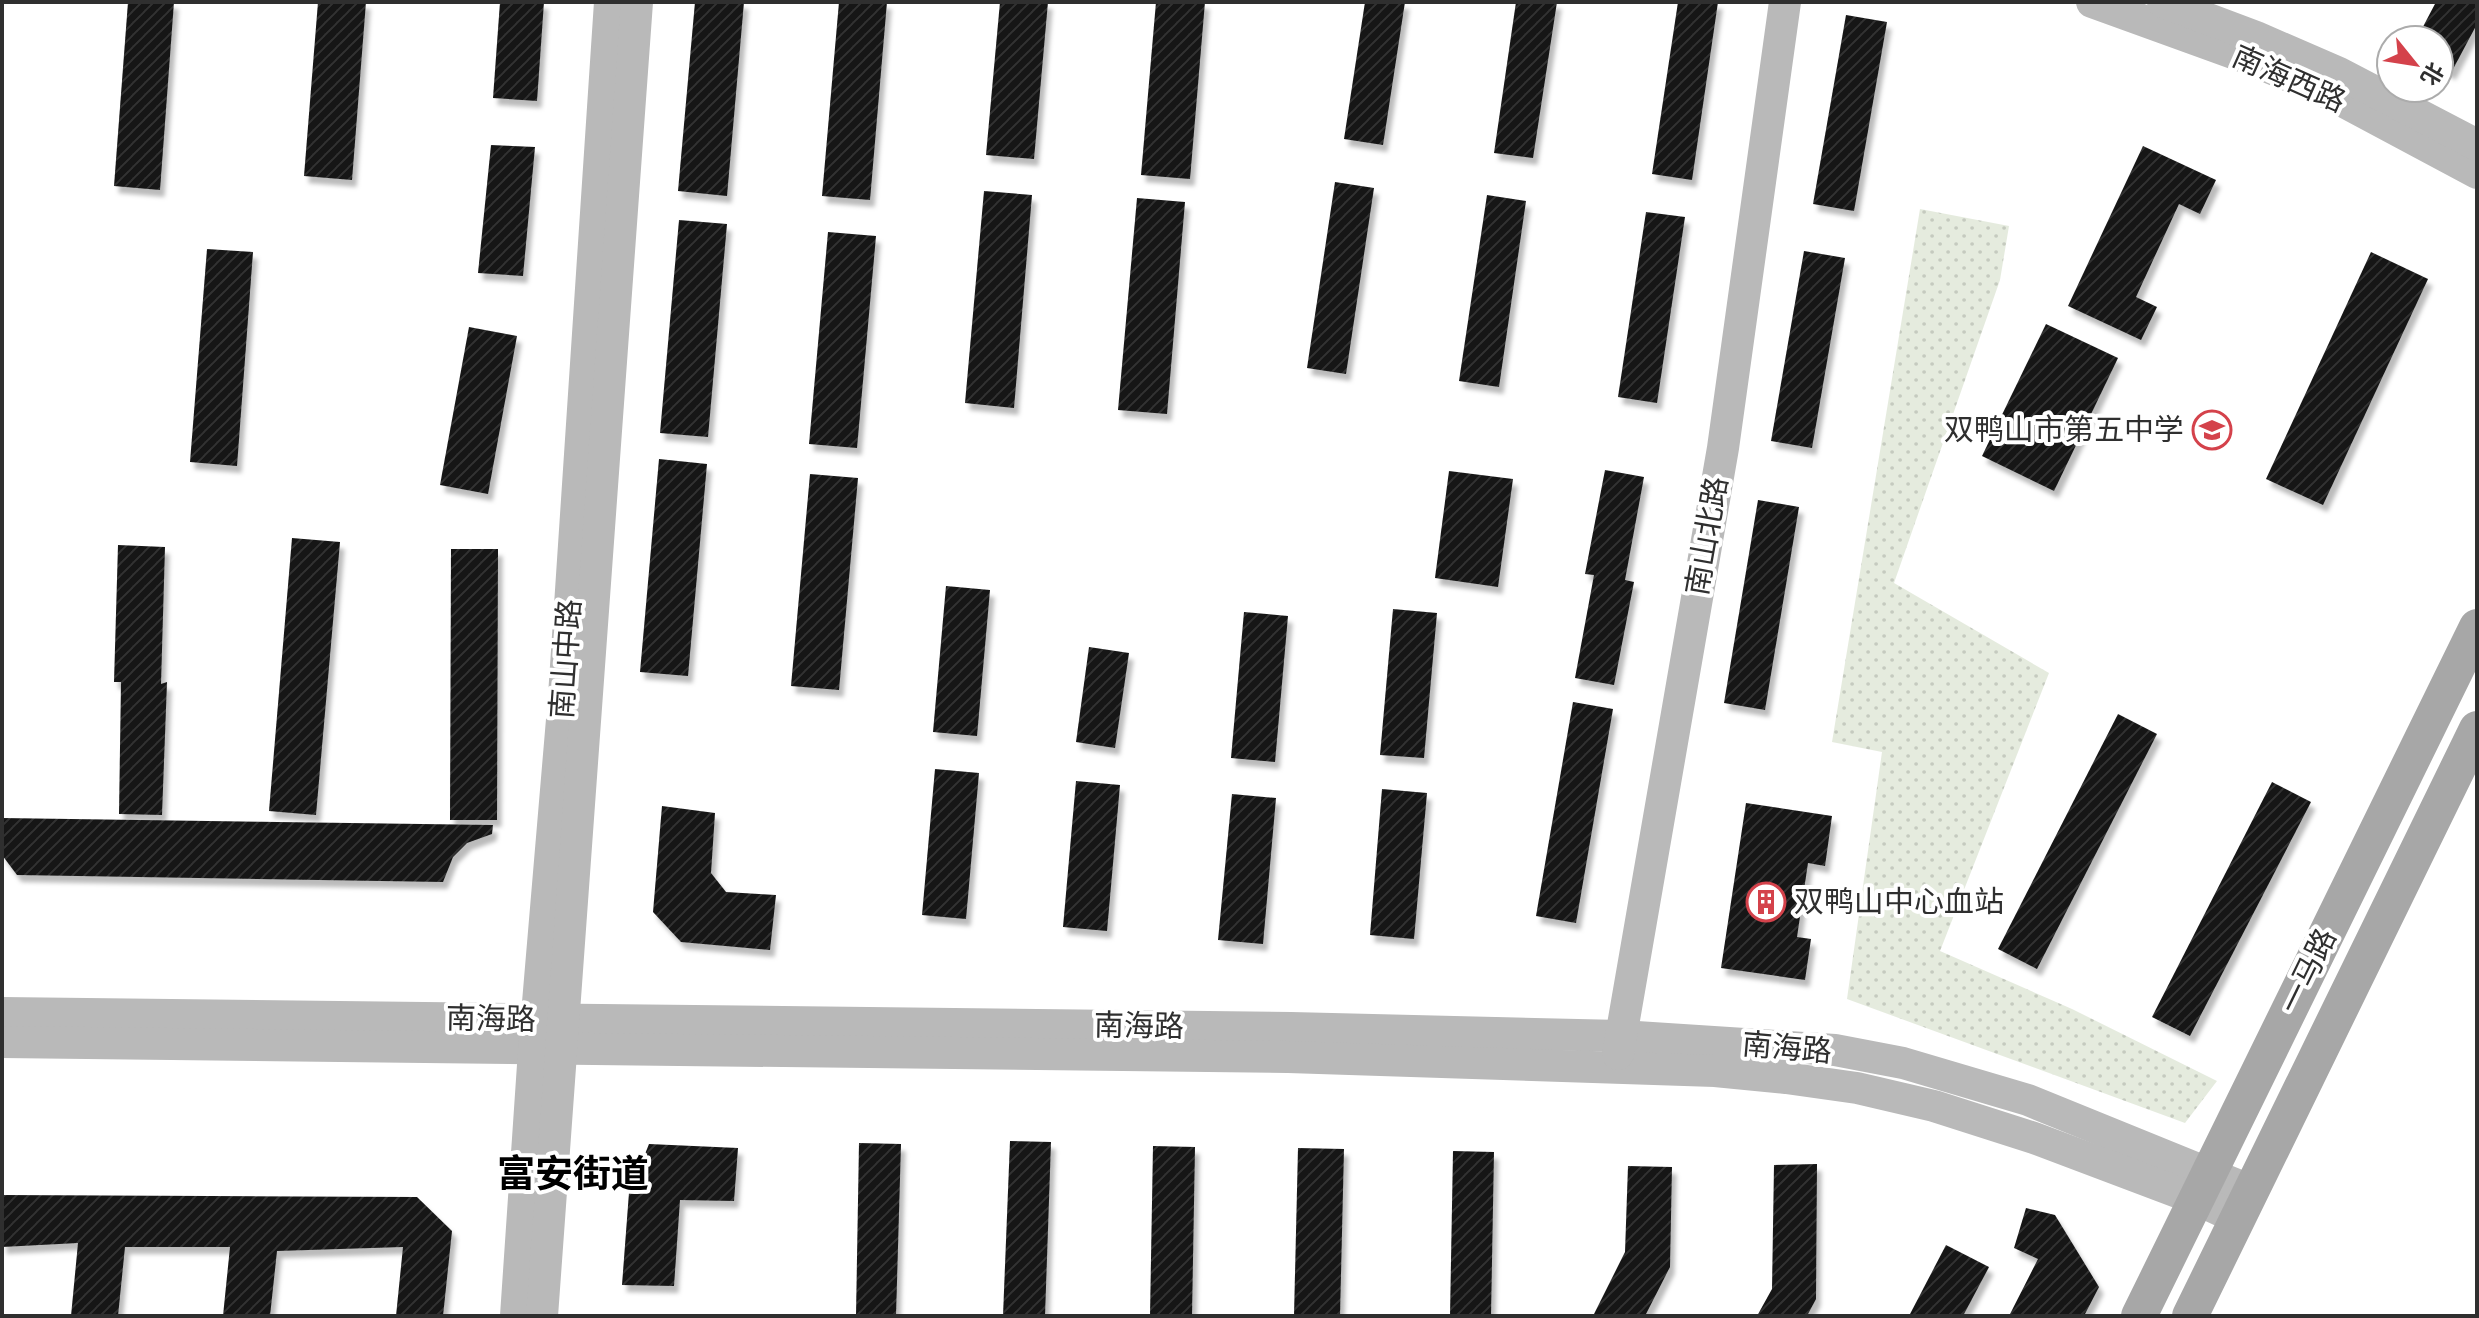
<svg xmlns="http://www.w3.org/2000/svg" width="2479" height="1318" font-family="'Titillium Web','Noto Sans SC',sans-serif">
<style>
.park{fill:url(#park-dots)}
.building{fill:url(#building-hatch);filter:url(#shadow)}
.lines{fill:none;stroke-linecap:round;stroke-linejoin:round}
.secondary{stroke:#b9b9b9;stroke-width:32}
.primary{stroke:#a7a7a7;stroke-width:36}
.labels{text-anchor:middle;stroke-width:8;stroke-linejoin:round;paint-order:stroke}
.street-label{font-size:30px;fill:#2f2f2f;stroke:#fff}
.poi-label{font-size:30px;fill:#2f2f2f;stroke:#fff;text-anchor:end}
.district-label{font-size:38px;font-weight:bold;fill:#000;stroke:#fff}
</style>
<defs>
<pattern id="park-dots" width="8" height="8" patternUnits="userSpaceOnUse" patternTransform="scale(2)"><rect width="8" height="8" fill="#e5ebde"/><path d="M2 2h.1M6 6h.1" fill="none" stroke="#c5cabf" stroke-width="1.8" stroke-linecap="round"/></pattern>
<pattern id="building-hatch" width="6" height="6" patternUnits="userSpaceOnUse" patternTransform="scale(2)"><rect width="6" height="6" fill="#161616"/><path d="M-1 1l2-2M0 6l6-6M5 7l2-2" fill="none" stroke="#303030"/></pattern>
<filter id="shadow"><feDropShadow dx="4.5" dy="7" stdDeviation="2" flood-color="#0004"/></filter>
</defs>
<rect width="100%" height="100%" fill="#fff"/>
<path class="park" d="M 1920,209 L 2009,226 L 2000,280 L 1894,583 L 2049,673 L 1940,951 L 2072,1009 L 2217,1081 L 2185,1123 L 1847,999 L 1882,752 L 1832,742 Z"/>
<g class="building">
<path d="M 128,2 L 174,2 L 160,190 L 114,186 Z"/>
<path d="M 318,2 L 366,2 L 352,180 L 304,176 Z"/>
<path d="M 500,2 L 544,2 L 537,101 L 493,98 Z"/>
<path d="M 695,2 L 744,2 L 727,196 L 678,191 Z"/>
<path d="M 839,2 L 887,2 L 870,200 L 822,196 Z"/>
<path d="M 1000,2 L 1048,2 L 1034,159 L 986,155 Z"/>
<path d="M 1156,2 L 1205,2 L 1190,179 L 1141,175 Z"/>
<path d="M 1365,2 L 1405,2 L 1383,145 L 1344,139 Z"/>
<path d="M 1516,2 L 1557,2 L 1533,158 L 1494,153 Z"/>
<path d="M 1678,2 L 1718,2 L 1692,180 L 1652,174 Z"/>
<path d="M 2436,2 L 2477,2 L 2477,24 L 2451,73 L 2439,66 L 2439,40 L 2416,40 Z"/>
<path d="M 1846,15 L 1887,22 L 1854,211 L 1813,204 Z"/>
<path d="M 491,145 L 535,147 L 523,276 L 478,273 Z"/>
<path d="M 2143,146 L 2216,180 L 2200,214 L 2179,204 L 2136,297 L 2157,307 L 2141,340 L 2068,306 Z"/>
<path d="M 1335,182 L 1374,188 L 1346,374 L 1307,368 Z"/>
<path d="M 984,191 L 1032,195 L 1014,408 L 965,403 Z"/>
<path d="M 1487,195 L 1526,201 L 1499,387 L 1459,381 Z"/>
<path d="M 1137,198 L 1185,202 L 1167,414 L 1118,410 Z"/>
<path d="M 1646,212 L 1685,217 L 1657,403 L 1618,397 Z"/>
<path d="M 679,220 L 727,224 L 708,437 L 660,433 Z"/>
<path d="M 828,232 L 876,236 L 857,448 L 809,444 Z"/>
<path d="M 207,249 L 253,252 L 237,466 L 190,462 Z"/>
<path d="M 1804,251 L 1845,258 L 1812,448 L 1771,441 Z"/>
<path d="M 2371,252 L 2428,279 L 2323,505 L 2266,479 Z"/>
<path d="M 2046,324 L 2118,358 L 2054,491 L 1982,456 Z"/>
<path d="M 469,327 L 517,336 L 488,494 L 440,485 Z"/>
<path d="M 659,459 L 707,464 L 688,676 L 640,672 Z"/>
<path d="M 1605,470 L 1644,477 L 1625,580 L 1634,582 L 1614,685 L 1575,678 L 1594,575 L 1585,574 Z"/>
<path d="M 1449,471 L 1513,479 L 1498,587 L 1435,578 Z"/>
<path d="M 810,474 L 858,478 L 839,690 L 791,686 Z"/>
<path d="M 1758,500 L 1799,507 L 1765,710 L 1724,703 Z"/>
<path d="M 292,538 L 340,542 L 316,815 L 269,811 Z"/>
<path d="M 118,545 L 165,547 L 161,684 L 167,682 L 162,815 L 119,814 L 121,682 L 114,682 Z"/>
<path d="M 451,549 L 498,549 L 497,820 L 450,820 Z"/>
<path d="M 946,586 L 990,590 L 977,736 L 933,732 Z"/>
<path d="M 1393,609 L 1437,613 L 1424,758 L 1380,755 Z"/>
<path d="M 1244,612 L 1288,616 L 1275,762 L 1231,758 Z"/>
<path d="M 1089,647 L 1129,653 L 1115,748 L 1076,742 Z"/>
<path d="M 1573,702 L 1613,709 L 1576,923 L 1536,916 Z"/>
<path d="M 2118,714 L 2157,734 L 2037,969 L 1998,949 Z"/>
<path d="M 935,769 L 979,773 L 966,919 L 922,915 Z"/>
<path d="M 1076,781 L 1120,785 L 1107,931 L 1063,927 Z"/>
<path d="M 2272,782 L 2311,802 L 2190,1036 L 2152,1017 Z"/>
<path d="M 1382,789 L 1427,793 L 1414,939 L 1370,935 Z"/>
<path d="M 1232,794 L 1276,798 L 1263,944 L 1218,940 Z"/>
<path d="M 1746,803 L 1832,816 L 1825,866 L 1808,863 L 1797,937 L 1811,939 L 1805,980 L 1721,968 Z"/>
<path d="M 662,806 L 715,813 L 711,873 L 726,892 L 776,895 L 770,950 L 681,942 L 653,912 Z"/>
<path d="M 2,818 L 493,825 L 492,834 L 467,843 L 453,857 L 443,882 L 17,875 L 2,855 Z"/>
<path d="M 1010,1141 L 1051,1142 L 1045,1316 L 1003,1316 Z"/>
<path d="M 859,1143 L 901,1144 L 896,1316 L 856,1316 Z"/>
<path d="M 649,1144 L 738,1148 L 734,1201 L 680,1200 L 674,1286 L 622,1285 L 631,1166 L 643,1159 Z"/>
<path d="M 1153,1146 L 1195,1147 L 1192,1316 L 1150,1316 Z"/>
<path d="M 1298,1148 L 1344,1149 L 1340,1316 L 1294,1316 Z"/>
<path d="M 1453,1151 L 1494,1152 L 1491,1316 L 1450,1316 Z"/>
<path d="M 1817,1164 L 1816,1299 L 1807,1316 L 1757,1316 L 1772,1289 L 1774,1165 Z"/>
<path d="M 1628,1166 L 1672,1167 L 1670,1267 L 1645,1316 L 1593,1316 L 1625,1252 Z"/>
<path d="M 2,1195 L 417,1197 L 452,1231 L 443,1316 L 396,1316 L 403,1247 L 277,1251 L 270,1316 L 223,1316 L 230,1247 L 125,1247 L 118,1316 L 71,1316 L 78,1243 L 2,1247 Z"/>
<path d="M 2026,1208 L 2055,1215 L 2099,1287 L 2084,1316 L 2009,1316 L 2038,1259 L 2014,1248 Z"/>
<path d="M 1946,1245 L 1989,1267 L 1963,1316 L 1909,1316 Z"/>
</g>
<g class="lines">
<g class="secondary">
<path d="M 2092,2 L 2244,57 L 2318,88 L 2477,173"/>
<path d="M 2163,2 L 2256,37 L 2339,73 L 2477,145"/>
<path d="M 2,1013 L 1291,1028 L 1621,1036 L 1835,1050 L 1903,1063 L 2028,1100 L 2252,1191"/>
<path d="M 2,1042 L 1288,1057 L 1715,1071 L 1786,1078 L 1857,1088 L 1934,1106 L 2034,1138 L 2196,1199 L 2239,1219"/>
<path d="M 1618,1054 L 1723,448 L 1785,2"/>
<path d="M 516,1316 L 534,1050 L 564,696 L 610,2"/>
<path d="M 542,1316 L 637,2"/>
</g>
<g class="primary">
<path d="M 2139,1316 L 2477,627"/>
<path d="M 2190,1316 L 2477,729"/>
</g>
</g>
<defs>
<g id="school-ring" transform="scale(2)"><circle r="9.5" fill="#fff" stroke="#d4424b" stroke-width="1.5"/><path d="M0-5L7-2L0 1L-7-2ZM-4 1L0 2.5L4 1V4Q0 6-4 4Z" fill="#d4424b"/></g>
<g id="building-ring" transform="scale(2)"><circle r="9.5" fill="#fff" stroke="#d4424b" stroke-width="1.5"/><path d="M-4-6H4V6H1V3H-1V6H-4ZM-2.5-4.3h1.7v1.8h-1.7ZM.8-4.3h1.7v1.8H.8ZM-2.5-1h1.7V.8h-1.7ZM.8-1h1.7V.8H.8Z" fill="#d4424b"/></g>
</defs>
<g fill-rule="evenodd">
<use href="#school-ring" x="2212" y="430"/>
<use href="#building-ring" x="1766" y="902"/>
</g>
<g class="labels">
<g class="street-label">
<text transform="translate(2289 79) rotate(24)" y="10">南海西路</text>
<text transform="translate(1707 536) rotate(-80)" y="10">南山北路</text>
<text transform="translate(566 659) rotate(-86)" y="10">南山中路</text>
<text transform="translate(2308 971) rotate(-64)" y="10">一马路</text>
<text transform="translate(491 1019) rotate(1)" y="10">南海路</text>
<text transform="translate(1139 1026) rotate(1)" y="10">南海路</text>
<text transform="translate(1787 1048) rotate(5)" y="10">南海路</text>
</g>
<g class="poi-label">
<text x="2184" y="440">双鸭山市第五中学</text>
<text x="1794" y="912" text-anchor="start">双鸭山中心血站</text>
</g>
<g class="district-label">
<text x="573" y="1187">富安街道</text>
</g>
</g>
<rect width="2479" height="1318" fill="none" stroke="#2f2f2f" stroke-width="8"/>
<g transform="translate(2415 64) rotate(120)"><circle r="38" fill="#ffffff" stroke="#acacac" stroke-width="2"/>
<path d="M0-6L14 30L0 20L-14 30Z" fill="#d4424b"/>
<text y="-12" font-size="22" font-weight="bold" text-anchor="middle" fill="#2f2f2f">北</text>
</g>
</svg>
